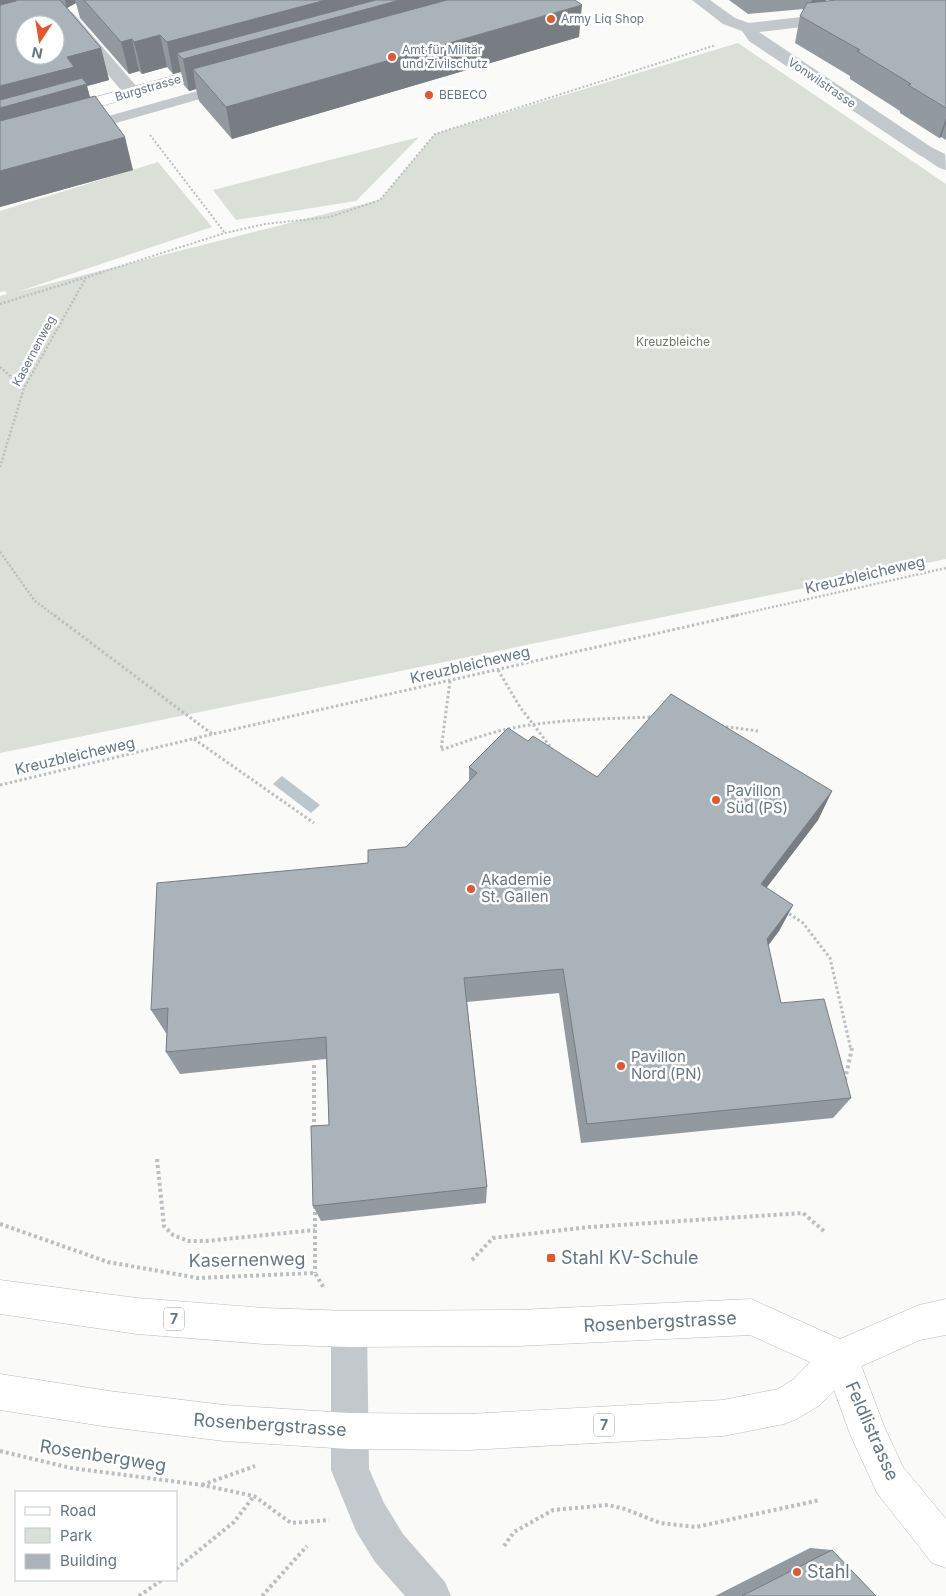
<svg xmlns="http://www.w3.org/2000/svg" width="946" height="1596" font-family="Inter,sans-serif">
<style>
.green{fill:#dadfd7}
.water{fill:#bbc7cb}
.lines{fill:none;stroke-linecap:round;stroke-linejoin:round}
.secondary-casing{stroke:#b3babf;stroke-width:1}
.primary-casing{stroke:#b5babe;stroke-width:1}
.path-far3{stroke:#bbbfc2;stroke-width:2;stroke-dasharray:2 2;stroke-linecap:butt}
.path-far2{stroke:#bbbfc2;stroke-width:2.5;stroke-dasharray:2 2;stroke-linecap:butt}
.path-far1{stroke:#bbbfc2;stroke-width:3;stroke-dasharray:2.5 2.5;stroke-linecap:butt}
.path{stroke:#bbbfc2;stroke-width:4;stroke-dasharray:3 3;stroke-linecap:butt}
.lane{fill:#c3c8cc;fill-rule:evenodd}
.street{fill:#c3c8cc;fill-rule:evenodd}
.secondary{fill:#fff;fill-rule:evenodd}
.primary{fill:#fff;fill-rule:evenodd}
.wall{fill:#929a9f}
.shaded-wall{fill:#777d82}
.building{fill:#aab3b9;stroke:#777d82;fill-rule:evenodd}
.poi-dot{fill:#e4572e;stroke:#fff;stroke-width:2}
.labels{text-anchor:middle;stroke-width:5;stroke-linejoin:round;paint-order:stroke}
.far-poi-label{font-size:12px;fill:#657683;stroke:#fff;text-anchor:start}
.far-street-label{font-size:12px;fill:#657683;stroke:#fff}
.far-park-label{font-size:12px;fill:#687a64;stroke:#fff}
.shield{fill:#fff;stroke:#939fa8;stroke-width:1}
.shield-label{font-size:14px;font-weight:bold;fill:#657683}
.street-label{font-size:15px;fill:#657683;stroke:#fff}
.poi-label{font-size:15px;fill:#657683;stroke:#fff;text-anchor:start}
.near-poi-label{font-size:18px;fill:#657683;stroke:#fff;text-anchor:start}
.near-street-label{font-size:18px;fill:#657683;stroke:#fff}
</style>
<rect width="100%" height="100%" fill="#fafaf8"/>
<g class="green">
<path d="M 738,43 L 946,184 L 946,559 L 0,753 L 0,296 L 7,294 L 5,291 L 0,292 L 0,211 L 158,162 L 212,227 L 17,292 L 380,200 L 435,134 Z"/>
<path d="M 419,137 L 356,201 L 236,220 L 213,190 Z"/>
</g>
<path class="water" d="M 282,776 L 320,805 L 311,813 L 273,784 Z"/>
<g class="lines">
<g class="secondary-casing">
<g id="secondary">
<path d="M 218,64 L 224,65 L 226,69 L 224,73 L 0,133 L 0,123 Z"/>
<path d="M 840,1339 L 853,1344 L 884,1426 L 903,1467 L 946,1519 L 946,1568 L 932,1563 L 877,1493 L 850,1434 L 822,1357 L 827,1344 Z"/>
</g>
</g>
<g class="primary-casing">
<path id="primary" d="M 0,1280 L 137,1298 L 264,1308 L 349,1311 L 518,1310 L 751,1299 L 840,1339 L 919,1305 L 946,1299 L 946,1335 L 920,1340 L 853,1370 L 820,1405 L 797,1419 L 784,1424 L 723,1436 L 469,1450 L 349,1449 L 224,1441 L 109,1427 L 0,1410 L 0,1374 L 109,1391 L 224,1405 L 349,1413 L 469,1414 L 723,1400 L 778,1389 L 794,1379 L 810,1362 L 750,1335 L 518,1346 L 349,1347 L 264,1344 L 137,1334 L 0,1314 Z"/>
</g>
<g class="path-far3">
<path d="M 150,135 L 225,233"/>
<path d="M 99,273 L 225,233 L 265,224 L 330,217 L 380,200 L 435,134 L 716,45"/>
</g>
<g class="path-far2">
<path d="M 0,304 L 103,272"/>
<path d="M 0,367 L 24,388"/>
<path d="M 0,467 L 24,388 L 86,278"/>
<path d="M 0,552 L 35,601 L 55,616"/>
<path d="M 733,616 L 946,568"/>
</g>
<g class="path-far1">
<path d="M 54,615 L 212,734"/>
<path d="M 498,670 L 520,707 L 552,749"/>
<path d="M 450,681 L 441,750 C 462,743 482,735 503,730 C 552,719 603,719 653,717"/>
<path d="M 721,726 L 758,731"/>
<path d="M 194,739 L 314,823"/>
<path d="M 0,785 L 213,734 L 738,615"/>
<path d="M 785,911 L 803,923 L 830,958 L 851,1050"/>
</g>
<g class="path">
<path d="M 314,1065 L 314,1130"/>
<path d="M 845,1080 L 852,1048"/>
<path d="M 157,1159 L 164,1226 L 173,1235 L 188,1241 L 206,1241 L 315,1230"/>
<path d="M 315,1206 L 315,1273"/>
<path d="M 0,1224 L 108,1262 L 198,1278 L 315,1273 L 324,1288"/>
<path d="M 472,1260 L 493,1238 L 589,1227 L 803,1213 L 825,1232"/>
<path d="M 0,1451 L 71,1468 L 202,1485 L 254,1496 L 291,1523 L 329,1520"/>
<path d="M 202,1485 L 255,1466"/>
<path d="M 504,1546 L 514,1532 L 553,1510 L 608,1505 L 625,1509 L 660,1523 L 696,1527 L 820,1500"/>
<path d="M 176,1569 L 234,1522 L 254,1496"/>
<path d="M 139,1596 L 162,1580"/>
<path d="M 262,1596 L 307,1546"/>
</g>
<path class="lane" d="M 230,82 L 235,83 L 237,86 L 235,89 L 81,133 L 76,131 L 73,128 L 76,125 Z"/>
<g class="street">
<path d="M 32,0 L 51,0 L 73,13 L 138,88 L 140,92 L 138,96 L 126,96 L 61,19 Z"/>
<path d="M 692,0 L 710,0 L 735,18 L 749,23 L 836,13 L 842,15 L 844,18 L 842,21 L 836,23 L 759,32 L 931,147 L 945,154 L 946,170 C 936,168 928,159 919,155 L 749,41 L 742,31 L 723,24 Z"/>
<path d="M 349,1311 L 362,1316 L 367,1329 L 369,1469 L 384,1503 L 403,1534 L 445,1582 L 451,1596 L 405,1596 L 375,1562 L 356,1531 L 331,1470 L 331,1329 L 336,1316 Z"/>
</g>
<use href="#secondary" class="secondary"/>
<use href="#primary" class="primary"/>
</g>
<g class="wall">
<path d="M 0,0 L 400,0 L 579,37 L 232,139 L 199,101 L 196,89 L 189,91 L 184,85 L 181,72 L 173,74 L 167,67 L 142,74 L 139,71 L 129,74 L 80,18 L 76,3 L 67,8 L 101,48 L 109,80 L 87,86 L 90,97 L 133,170 L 0,207 Z"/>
<path d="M 729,0 L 826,0 L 826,1 L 946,0 L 946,140 L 941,137 L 939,138 L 900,113 L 900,111 L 850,79 L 850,76 L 795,43 L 800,16 L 804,9 L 748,14 Z"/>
<path d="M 528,741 L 597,777 L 832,791 L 818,820 L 766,888 L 793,905 L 779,931 L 768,945 L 781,1003 L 851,1098 L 833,1118 L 581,1143 L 559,993 L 467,1002 L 487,1187 L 486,1203 L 321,1221 L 313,1206 L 329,1125 L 326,1059 L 180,1074 L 166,1052 L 167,1033 L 166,1033 L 151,1010 L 368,863 L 406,847 L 469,781 L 469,767 Z"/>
<path d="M 810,1548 L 832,1550 L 876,1596 L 715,1596 Z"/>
</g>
<g class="shaded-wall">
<path d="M 0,0 L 45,0 L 0,26 Z"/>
<path d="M 65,0 L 75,0 L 76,3 L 67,8 Z"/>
<path d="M 326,0 L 515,0 L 193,69 L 196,89 L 189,91 L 183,59 L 177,53 L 181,72 L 173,74 L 167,42 Z"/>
<path d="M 812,0 L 826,0 L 824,13 L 809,14 Z"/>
<path d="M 582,5 L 579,37 L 232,139 L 226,107 Z"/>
<path d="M 160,35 L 167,67 L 142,74 L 134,42 Z"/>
<path d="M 132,39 L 139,71 L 129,74 L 121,42 Z"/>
<path d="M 101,48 L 109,80 L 87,86 L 95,117 L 0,143 L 0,86 L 67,57 Z"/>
<path d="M 946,118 L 946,123 L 941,137 L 939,138 Z"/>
<path d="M 125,137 L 133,170 L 0,207 L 0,171 Z"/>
<path d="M 832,791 L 818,820 L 749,911 L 761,884 Z"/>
<path d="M 793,905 L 779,931 L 754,965 L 767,939 Z"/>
</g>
<g class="building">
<path d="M 16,0 L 60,0 L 101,48 L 67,57 L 74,67 L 0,86 L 0,5 L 16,1 ZM 25,25 L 55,25 L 55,55 L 25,55 Z"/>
<path d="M 84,0 L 326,0 L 167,42 L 160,35 L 134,42 L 132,39 L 121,42 Z"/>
<path d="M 376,0 L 400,0 L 183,59 L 177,53 Z"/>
<path d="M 447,0 L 575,0 L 582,5 L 226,107 L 193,69 Z"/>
<path d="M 837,0 L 946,0 L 946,108 L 908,85 L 911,84 L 857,51 L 860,50 L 800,16 L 807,3 Z"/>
<path d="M 82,78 L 87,84 L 0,108 L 0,100 Z"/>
<path d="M 95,96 L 125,137 L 0,171 L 0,121 Z"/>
<path d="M 671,694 L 832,791 L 761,884 L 793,905 L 767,939 L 781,1003 L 824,999 L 851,1098 L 587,1124 L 563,969 L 464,978 L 487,1187 L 313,1206 L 311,1126 L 329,1125 L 326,1037 L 166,1052 L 168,1008 L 151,1010 L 157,883 L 368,863 L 368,850 L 406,847 L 477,773 L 469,767 L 508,728 L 528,741 L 533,736 L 597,777 Z"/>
<path d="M 832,1550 L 876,1596 L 742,1596 Z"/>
</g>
<g class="poi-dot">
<circle cx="551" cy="19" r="5"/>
<circle cx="392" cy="57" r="5"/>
<circle cx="429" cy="95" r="5"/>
<circle cx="716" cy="800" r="5"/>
<circle cx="471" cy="889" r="5"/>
<circle cx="621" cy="1066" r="5"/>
<rect x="546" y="1253" width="10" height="10" rx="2.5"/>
<circle cx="797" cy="1572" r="5"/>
</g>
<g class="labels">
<g class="far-poi-label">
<text x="561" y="23">Army Liq Shop</text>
<text x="402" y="54">Amt für Militär<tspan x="402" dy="14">und Zivilschutz</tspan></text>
<text x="439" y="99">BEBECO</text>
</g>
<g class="far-street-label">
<text transform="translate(822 83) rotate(34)" y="4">Vonwilstrasse</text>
<text transform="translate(148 88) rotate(-16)" y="4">Burgstrasse</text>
<text transform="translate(34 351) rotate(-62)" y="4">Kasernenweg</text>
</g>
<g class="far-park-label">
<text x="673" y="346">Kreuzbleiche</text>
</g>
<g class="shield">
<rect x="164" y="1307.5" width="20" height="23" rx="4"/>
<rect x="594" y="1413.5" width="20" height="23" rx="4"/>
</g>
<g class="shield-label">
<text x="174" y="1324">7</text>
<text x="604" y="1430">7</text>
</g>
<g class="street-label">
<text transform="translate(865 575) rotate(-13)" y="5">Kreuzbleicheweg</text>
<text transform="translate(470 665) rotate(-13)" y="5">Kreuzbleicheweg</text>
<text transform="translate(75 756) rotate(-13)" y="5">Kreuzbleicheweg</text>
</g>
<g class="poi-label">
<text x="726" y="796">Pavillon<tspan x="726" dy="17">Süd (PS)</tspan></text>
<text x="481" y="885">Akademie<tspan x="481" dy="17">St. Gallen</tspan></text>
<text x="631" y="1062">Pavillon<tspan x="631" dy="17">Nord (PN)</tspan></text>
</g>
<g class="near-poi-label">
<text x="561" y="1264">Stahl KV-Schule</text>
<text x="807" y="1578">Stahl</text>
</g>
<g class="near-street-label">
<text transform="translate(247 1260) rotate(-1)" y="6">Kasernenweg</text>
<text transform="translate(660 1322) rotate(-3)" y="6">Rosenbergstrasse</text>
<text transform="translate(270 1425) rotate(4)" y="6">Rosenbergstrasse</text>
<text transform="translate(872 1431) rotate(66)" y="6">Feldlistrasse</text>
<text transform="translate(103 1456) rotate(9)" y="6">Rosenbergweg</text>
</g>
</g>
<rect x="15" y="1491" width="162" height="90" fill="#ffffff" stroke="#c1c8cd"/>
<rect x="25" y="1507" width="25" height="8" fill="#ffffff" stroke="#c1c8cd"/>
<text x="60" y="1516" font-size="15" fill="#657683">Road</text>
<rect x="25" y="1528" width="25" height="15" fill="#dadfd7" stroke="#c1c8cd"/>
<text x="60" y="1541" font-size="15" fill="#657683">Park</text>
<rect x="25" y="1554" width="25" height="15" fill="#aab3b9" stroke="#c1c8cd"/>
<text x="60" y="1566" font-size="15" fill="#657683">Building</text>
<g transform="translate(40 40) rotate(192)"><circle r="24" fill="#ffffff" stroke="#c1c8cd"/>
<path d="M0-4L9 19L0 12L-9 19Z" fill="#e4572e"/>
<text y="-8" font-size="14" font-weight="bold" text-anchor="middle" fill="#657683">N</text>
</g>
</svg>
